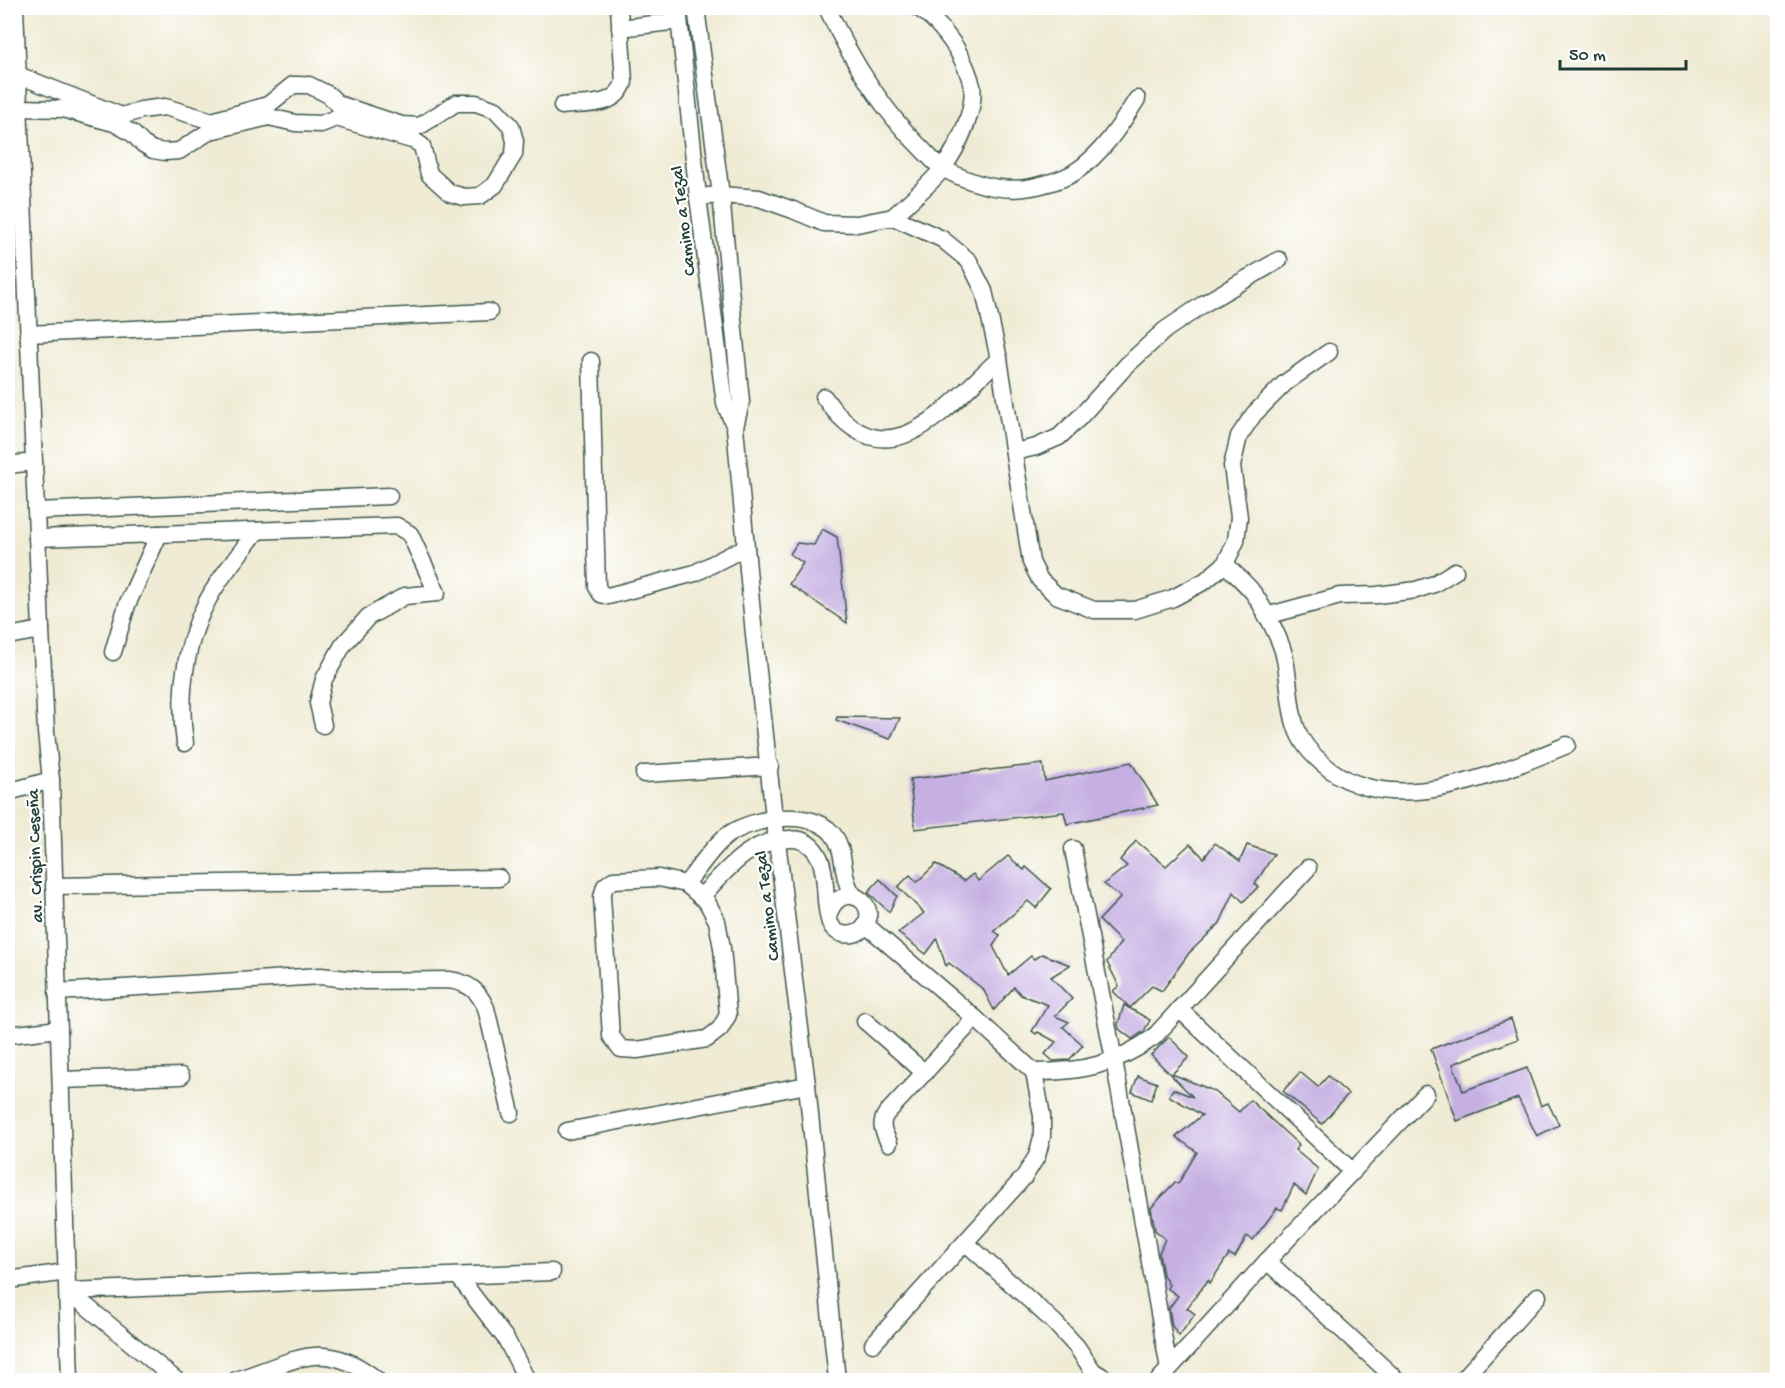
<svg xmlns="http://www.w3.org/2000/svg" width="1785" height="1388" font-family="'Gochi Hand',sans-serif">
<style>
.building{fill:#c6b0e3}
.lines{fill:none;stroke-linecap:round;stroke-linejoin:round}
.street-casing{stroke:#3e574c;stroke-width:19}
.street{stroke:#fff;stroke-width:16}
.labels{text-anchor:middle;stroke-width:4.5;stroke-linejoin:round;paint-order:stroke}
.street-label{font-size:18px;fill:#1f3d34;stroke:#fff}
</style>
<rect width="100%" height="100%" fill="#fff"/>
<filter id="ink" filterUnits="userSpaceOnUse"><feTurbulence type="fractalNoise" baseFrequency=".0167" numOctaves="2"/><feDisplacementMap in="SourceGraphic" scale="12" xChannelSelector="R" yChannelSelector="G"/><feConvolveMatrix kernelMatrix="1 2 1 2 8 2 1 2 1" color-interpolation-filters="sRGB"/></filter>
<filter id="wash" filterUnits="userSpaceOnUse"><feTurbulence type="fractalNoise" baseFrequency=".008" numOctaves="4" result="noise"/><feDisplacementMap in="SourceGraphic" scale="24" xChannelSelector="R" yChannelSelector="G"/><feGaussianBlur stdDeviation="1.35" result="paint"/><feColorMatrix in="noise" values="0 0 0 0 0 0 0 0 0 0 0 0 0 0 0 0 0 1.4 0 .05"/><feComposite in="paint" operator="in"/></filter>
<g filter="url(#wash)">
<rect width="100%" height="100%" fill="#efebd4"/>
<g id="blocks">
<g class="building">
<path d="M 822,529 L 837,537 L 847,623 L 789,584 L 803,563 L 790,554 L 797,543 L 814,545 Z"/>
<path d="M 837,717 L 900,718 L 890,739 L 836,720 Z"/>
<path d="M 1131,762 L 1158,805 L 1067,824 L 1064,812 L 915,829 L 910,779 L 1043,764 L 1045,781 Z"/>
<path d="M 1136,841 L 1166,866 L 1190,844 L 1204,858 L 1215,843 L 1240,861 L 1247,845 L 1274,854 L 1255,884 L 1258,887 L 1243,902 L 1234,892 L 1220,923 L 1189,953 L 1162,991 L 1152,986 L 1130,1008 L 1113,991 L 1119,986 L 1107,962 L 1121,942 L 1099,920 L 1121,897 L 1104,884 L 1127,866 L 1120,860 Z"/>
<path d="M 1008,856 L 1024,870 L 1026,867 L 1051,889 L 1036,908 L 1028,901 L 994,931 L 1000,935 L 993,946 L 1008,975 L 1031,956 L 1034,959 L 1042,954 L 1070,965 L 1051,977 L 1072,999 L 1055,1016 L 1069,1022 L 1063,1027 L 1083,1045 L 1069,1060 L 1053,1061 L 1045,1054 L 1056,1042 L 1038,1032 L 1036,1034 L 1032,1031 L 1048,1005 L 1021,995 L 1014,987 L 994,1010 L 983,989 L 949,963 L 946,966 L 937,939 L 926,954 L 898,933 L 924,913 L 898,887 L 910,875 L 917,882 L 936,864 L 964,881 L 973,874 L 978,881 Z"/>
<path d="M 880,879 L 897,896 L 889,912 L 868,892 Z"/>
<path d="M 1124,1005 L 1150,1020 L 1144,1031 L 1132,1039 L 1119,1029 L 1118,1024 Z"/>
<path d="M 1511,1019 L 1518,1039 L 1453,1064 L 1463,1091 L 1527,1068 L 1541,1106 L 1548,1103 L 1559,1125 L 1537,1136 L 1518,1098 L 1457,1121 L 1431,1049 Z"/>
<path d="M 1169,1037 L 1189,1057 L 1172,1074 L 1214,1091 L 1239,1112 L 1250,1100 L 1299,1145 L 1295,1150 L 1318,1169 L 1306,1195 L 1294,1185 L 1282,1210 L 1277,1208 L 1253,1240 L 1247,1236 L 1235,1257 L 1229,1254 L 1210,1283 L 1208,1280 L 1187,1308 L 1195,1314 L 1179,1336 L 1172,1326 L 1169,1308 L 1178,1296 L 1167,1288 L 1169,1285 L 1163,1275 L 1159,1253 L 1165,1239 L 1155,1230 L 1151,1208 L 1175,1182 L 1178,1184 L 1197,1152 L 1176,1137 L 1202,1115 L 1169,1096 L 1173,1089 L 1193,1097 L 1151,1055 Z"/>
<path d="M 1300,1072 L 1318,1087 L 1328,1076 L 1348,1094 L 1322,1124 L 1283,1091 Z"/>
<path d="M 1138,1076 L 1157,1083 L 1151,1100 L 1132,1092 Z"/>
</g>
</g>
</g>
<g filter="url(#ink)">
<use href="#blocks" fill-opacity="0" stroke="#3e574c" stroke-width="1.5"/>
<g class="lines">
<g class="street-casing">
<g id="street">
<path d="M 15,8 L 41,630 L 46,732 L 51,780 L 70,1380"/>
<path d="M 678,8 L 698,197 L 725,404 L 735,427 L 754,635 L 774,817 L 807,1085 L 837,1380"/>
<path d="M 696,8 L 721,195 L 741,402 L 735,427"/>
<path d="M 827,8 C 851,59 880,108 921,148 C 928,155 936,165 944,169 C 972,184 1001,193 1032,187 C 1046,184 1063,180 1075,172 C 1102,154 1120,126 1137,99"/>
<path d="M 620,28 L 679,21"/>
<path d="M 18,75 L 122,116 L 141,110 L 165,107 L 212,121 L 268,105 L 293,85 L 309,85 L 329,95 L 338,104 L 402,125 L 420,126 L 456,103 L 476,103 L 496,110 L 511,126 L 515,141 L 514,154 L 495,185 L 480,196 L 464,197 L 450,193 L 429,174 L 422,146 L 415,141 L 336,118 L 321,124 L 295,123 L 269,117 L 210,131 L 179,151 L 165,152 L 153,150 L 143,144 L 132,133 L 114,123 L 63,109 L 19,108"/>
<path d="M 562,106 C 586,103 616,108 624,82 L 619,8"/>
<path d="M 698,197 L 721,195 L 759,198 L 793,210 L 824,223 L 857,224 L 893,217 L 942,239 L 969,261 L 984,291 L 999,359 L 1031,562 L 1040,580 L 1056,595 L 1094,610 L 1135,610 L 1173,598 L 1205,581 L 1225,564 L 1236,541 L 1239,517 L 1232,466 L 1239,436 L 1254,414 L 1285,383 L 1329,352"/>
<path d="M 8,212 L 23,208"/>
<path d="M 893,217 C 909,201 929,186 943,168 C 957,149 976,110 972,86 C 969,72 963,60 956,48 C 946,33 934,17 918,8"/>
<path d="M 28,334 L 489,312"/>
<path d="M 591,361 L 597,587 L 601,594 L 608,596 L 695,573 L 746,547"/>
<path d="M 824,397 C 886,488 945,408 999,359"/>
<path d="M 1014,452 L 1036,447 L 1059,437 L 1080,417 L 1126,366 L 1165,330 L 1205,303 L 1279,260"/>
<path d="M 8,465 L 34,462"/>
<path d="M 37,511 L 389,496"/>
<path d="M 37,538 L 397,526 L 410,534 L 437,593 L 405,596 L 368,617 L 343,645 L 324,679 L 318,703 L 323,725"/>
<path d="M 1225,564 C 1234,573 1243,581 1251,590 C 1261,602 1281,640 1284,655 C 1290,679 1288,704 1296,727 C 1301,742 1310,753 1322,763 C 1388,823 1497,774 1567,745"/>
<path d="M 1266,616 L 1340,596 L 1377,595 L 1416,590 L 1434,584 L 1455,571"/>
<path d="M 8,636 L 41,630"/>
<path d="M 113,652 L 127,605 L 159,534"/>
<path d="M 185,743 C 177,689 187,629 218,583 C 230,565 244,548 257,531"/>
<path d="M 644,774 L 770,766"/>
<path d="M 8,792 L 51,780"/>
<path d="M 1073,849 L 1114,1060 L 1169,1369"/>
<path d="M 659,878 L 686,884 L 707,902 L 717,921 L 722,948 L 728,1015 L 720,1029 L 707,1039 L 637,1050 L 621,1049 L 611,1036 L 602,897 L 605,886 L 613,880 Z"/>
<path d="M 686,884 C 698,869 710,850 724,838 C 748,818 809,807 832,833 C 848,852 839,879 855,897"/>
<path d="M 54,886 L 499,878"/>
<path d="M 702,896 C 727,869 752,838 792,839 C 805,839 814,846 820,859 C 828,878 823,903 830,923 C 837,940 864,938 868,919 C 872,895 838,884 829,914"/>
<path d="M 866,925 L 975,1018 L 1034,1072 L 1042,1116 L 1042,1137 L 1037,1156 L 1024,1177 L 873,1344"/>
<path d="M 57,992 L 321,976 L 365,981 L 449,980 C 469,983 478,990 486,1008 L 511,1113"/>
<path d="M 1179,1009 L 1353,1172"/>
<path d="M 865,1021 L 925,1073"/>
<path d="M 8,1035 L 59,1029"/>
<path d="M 1034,1072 C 1082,1072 1115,1065 1154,1037 L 1308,868"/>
<path d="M 61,1080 L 181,1076"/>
<path d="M 567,1131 L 807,1085"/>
<path d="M 889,1143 C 884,1132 879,1125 886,1114 L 975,1018"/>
<path d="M 966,1243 L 1054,1322 L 1077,1347 L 1093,1371 L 1108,1380"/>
<path d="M 1267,1261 L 1397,1380"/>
<path d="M 458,1276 L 506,1339 L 527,1380"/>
<path d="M 8,1280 L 67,1272"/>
<path d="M 68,1291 L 552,1272"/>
<path d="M 68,1291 L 176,1380"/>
<path d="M 236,1380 C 294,1362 323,1336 377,1380"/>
<path d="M 1159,1380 L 1267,1261 L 1426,1094"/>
<path d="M 1462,1380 L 1538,1296"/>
</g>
</g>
<use href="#street" class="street"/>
</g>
</g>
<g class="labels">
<g class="street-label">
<text transform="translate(682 221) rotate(-97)" y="6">Camino a Tezal</text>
<text transform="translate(34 856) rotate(-92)" y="6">av. Crispin Ceseña</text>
<text transform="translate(766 906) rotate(-97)" y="6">Camino a Tezal</text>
</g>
</g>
<rect width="1785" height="1388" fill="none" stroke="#fff" stroke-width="30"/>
<path d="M1560 60v9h126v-9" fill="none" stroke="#1f3d34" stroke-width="3"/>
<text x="1569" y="60" font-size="18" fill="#1f3d34" stroke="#ffffff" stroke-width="4.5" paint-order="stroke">50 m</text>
</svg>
